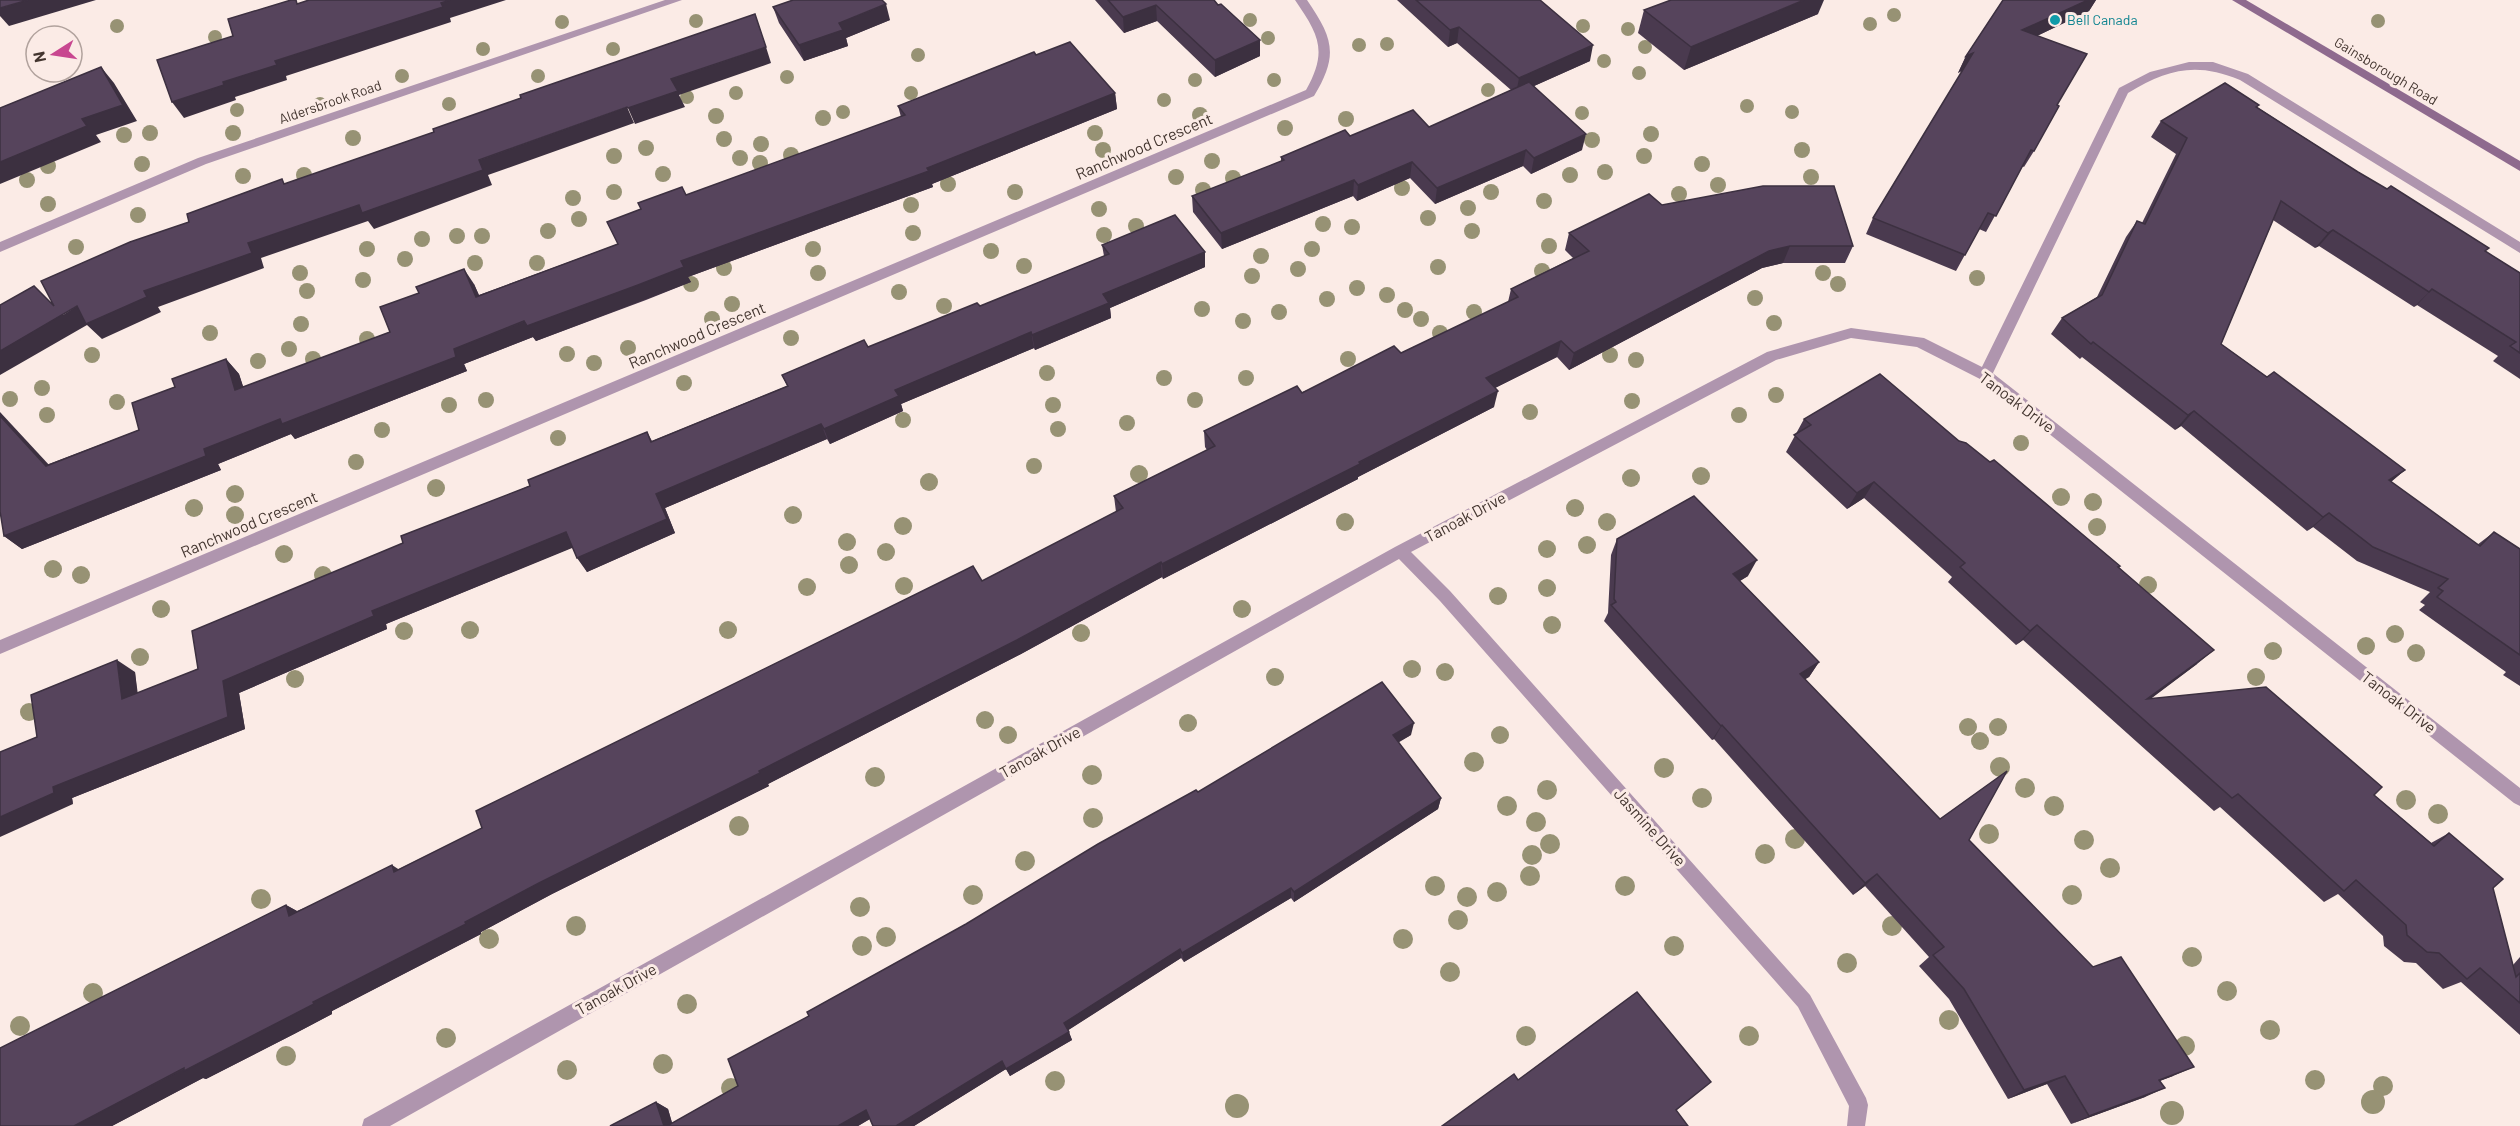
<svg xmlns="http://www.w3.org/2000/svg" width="2520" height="1126" font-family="Barlow,sans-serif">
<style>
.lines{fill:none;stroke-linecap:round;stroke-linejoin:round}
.service{fill:#af95ae;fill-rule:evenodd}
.minor{fill:#af95ae;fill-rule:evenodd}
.tertiary{fill:#af95ae;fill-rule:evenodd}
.secondary{fill:#8e6a8e;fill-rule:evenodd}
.tree{fill:#979274}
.wall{fill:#4a3a4f}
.shaded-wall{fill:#3c3040}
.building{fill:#56445c;stroke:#3c3040;stroke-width:1.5}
.culture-dot{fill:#0f9aa8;stroke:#fbebe6;stroke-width:2}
.labels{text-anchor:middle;stroke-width:6;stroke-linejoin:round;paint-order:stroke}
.far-culture-label{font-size:14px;fill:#0d838f;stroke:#fbebe6;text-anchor:start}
.far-street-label{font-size:14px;fill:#43352f;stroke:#fbebe6}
.street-label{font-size:16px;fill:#43352f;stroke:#fbebe6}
</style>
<rect width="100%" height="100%" fill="#fbebe6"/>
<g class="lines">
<path class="service" d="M 2189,62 L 2213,62 L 2248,74 L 2520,242 L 2520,253 L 2240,80 C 2196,62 2168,69 2128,93 L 1992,375 L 1985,380 L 1980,379 L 1978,375 L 2119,88 L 2150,72 Z"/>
<g class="minor">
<path d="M 1295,0 L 1307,0 C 1333,38 1339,55 1314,96 L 0,654 L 0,640 L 1306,90 C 1328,51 1319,35 1295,0 Z"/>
<path d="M 1851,328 L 1924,338 L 1990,371 L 2520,788 L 2520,806 L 2514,803 L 1980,379 L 1917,347 L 1851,338 L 1776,360 L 1411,552 L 1450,591 L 1810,995 L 1866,1098 L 1868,1105 L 1865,1126 L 1847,1126 L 1849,1106 L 1798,1007 L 1440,601 L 1399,559 L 390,1126 L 362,1126 L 364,1119 L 1395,547 L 1767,352 Z"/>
</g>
<path class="tertiary" d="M 665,0 L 682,0 L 206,164 L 0,252 L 0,242 L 198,158 Z"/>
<path class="secondary" d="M 2232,0 L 2246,0 L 2520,161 L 2520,171 Z"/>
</g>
<g class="tree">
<circle cx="1894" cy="15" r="7"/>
<circle cx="1250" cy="20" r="7"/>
<circle cx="696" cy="21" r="7"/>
<circle cx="2378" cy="21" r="7"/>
<circle cx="562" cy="22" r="7"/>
<circle cx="1870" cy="24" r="7"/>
<circle cx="117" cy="26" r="7"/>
<circle cx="1583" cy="26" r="7"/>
<circle cx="1628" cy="29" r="7"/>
<circle cx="215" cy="37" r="7"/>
<circle cx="1268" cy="38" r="7"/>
<circle cx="1387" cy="44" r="7"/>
<circle cx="1359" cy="45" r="7"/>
<circle cx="1645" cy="47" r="7"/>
<circle cx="483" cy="49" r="7"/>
<circle cx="613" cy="49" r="7"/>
<circle cx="918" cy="55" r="7"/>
<circle cx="1604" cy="61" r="7"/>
<circle cx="1639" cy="73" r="7"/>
<circle cx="402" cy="76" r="7"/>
<circle cx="538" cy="76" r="7"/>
<circle cx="787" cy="77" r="7"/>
<circle cx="1195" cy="80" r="7"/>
<circle cx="1274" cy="80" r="7"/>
<circle cx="1488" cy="90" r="7"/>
<circle cx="736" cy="93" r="7"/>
<circle cx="911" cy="93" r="7"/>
<circle cx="687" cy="97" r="7"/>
<circle cx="1164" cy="100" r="7"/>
<circle cx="320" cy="104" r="7"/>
<circle cx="449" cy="104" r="7"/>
<circle cx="1747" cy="106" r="7"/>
<circle cx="237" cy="110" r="7"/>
<circle cx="843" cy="112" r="7"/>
<circle cx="1792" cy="112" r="7"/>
<circle cx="1582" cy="113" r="7"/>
<circle cx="1200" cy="115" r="8"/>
<circle cx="716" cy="116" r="8"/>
<circle cx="823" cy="118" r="8"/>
<circle cx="1346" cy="119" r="8"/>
<circle cx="1285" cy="128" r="8"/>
<circle cx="150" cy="133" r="8"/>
<circle cx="233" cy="133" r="8"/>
<circle cx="1095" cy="133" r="8"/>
<circle cx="1651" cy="134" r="8"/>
<circle cx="124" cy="135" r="8"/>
<circle cx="353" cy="138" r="8"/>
<circle cx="724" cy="139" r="8"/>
<circle cx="1592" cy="140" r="8"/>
<circle cx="761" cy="144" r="8"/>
<circle cx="646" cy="148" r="8"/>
<circle cx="1103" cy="150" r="8"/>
<circle cx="1802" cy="150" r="8"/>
<circle cx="791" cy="155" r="8"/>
<circle cx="614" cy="156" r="8"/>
<circle cx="1644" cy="156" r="8"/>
<circle cx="740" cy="158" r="8"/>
<circle cx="1212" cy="161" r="8"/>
<circle cx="760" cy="163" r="8"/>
<circle cx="142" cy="164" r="8"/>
<circle cx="1702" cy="164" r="8"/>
<circle cx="48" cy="166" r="8"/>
<circle cx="1605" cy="172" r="8"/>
<circle cx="663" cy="174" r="8"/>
<circle cx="304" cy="175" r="8"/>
<circle cx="1570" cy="175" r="8"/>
<circle cx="243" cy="176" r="8"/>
<circle cx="1176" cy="177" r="8"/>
<circle cx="1811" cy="177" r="8"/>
<circle cx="1233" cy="178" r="8"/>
<circle cx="27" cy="180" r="8"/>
<circle cx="948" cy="184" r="8"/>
<circle cx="1718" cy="185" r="8"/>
<circle cx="1402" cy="188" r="8"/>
<circle cx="1203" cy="190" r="8"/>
<circle cx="614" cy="192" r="8"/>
<circle cx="1015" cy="192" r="8"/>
<circle cx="1491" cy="192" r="8"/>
<circle cx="1679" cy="194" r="8"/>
<circle cx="573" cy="198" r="8"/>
<circle cx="1544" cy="201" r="8"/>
<circle cx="48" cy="204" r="8"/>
<circle cx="911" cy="205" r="8"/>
<circle cx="1468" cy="208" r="8"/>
<circle cx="1099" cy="209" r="8"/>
<circle cx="138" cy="215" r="8"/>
<circle cx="1428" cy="218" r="8"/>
<circle cx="579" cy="219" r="8"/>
<circle cx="1323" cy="224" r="8"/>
<circle cx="1136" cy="226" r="8"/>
<circle cx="1352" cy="227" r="8"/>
<circle cx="548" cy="231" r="8"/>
<circle cx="1472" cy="231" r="8"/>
<circle cx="913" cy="233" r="8"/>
<circle cx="1104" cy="235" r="8"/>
<circle cx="457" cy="236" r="8"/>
<circle cx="482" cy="236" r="8"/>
<circle cx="422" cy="239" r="8"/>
<circle cx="1549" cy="246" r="8"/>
<circle cx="76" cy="247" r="8"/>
<circle cx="367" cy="249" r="8"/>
<circle cx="813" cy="249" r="8"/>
<circle cx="1312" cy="249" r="8"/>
<circle cx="991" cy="251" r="8"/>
<circle cx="1261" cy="256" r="8"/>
<circle cx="405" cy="259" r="8"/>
<circle cx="475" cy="263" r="8"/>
<circle cx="537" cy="263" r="8"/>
<circle cx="1024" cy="266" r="8"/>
<circle cx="1438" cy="267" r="8"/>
<circle cx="724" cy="268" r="8"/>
<circle cx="1298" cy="269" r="8"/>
<circle cx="1542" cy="271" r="8"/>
<circle cx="300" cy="273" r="8"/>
<circle cx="818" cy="273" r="8"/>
<circle cx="1823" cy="273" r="8"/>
<circle cx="1252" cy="276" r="8"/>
<circle cx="1977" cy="278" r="8"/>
<circle cx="363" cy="280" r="8"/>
<circle cx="691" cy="284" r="8"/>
<circle cx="1838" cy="284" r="8"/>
<circle cx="1357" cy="288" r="8"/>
<circle cx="307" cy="291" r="8"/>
<circle cx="899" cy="292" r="8"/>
<circle cx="1387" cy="295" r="8"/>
<circle cx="1755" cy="298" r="8"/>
<circle cx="1327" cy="299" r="8"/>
<circle cx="732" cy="304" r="8"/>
<circle cx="944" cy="306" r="8"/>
<circle cx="1202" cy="309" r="8"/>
<circle cx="1405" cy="310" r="8"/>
<circle cx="1279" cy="312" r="8"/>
<circle cx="1474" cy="312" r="8"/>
<circle cx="712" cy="319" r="8"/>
<circle cx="1421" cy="319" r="8"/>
<circle cx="1243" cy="321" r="8"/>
<circle cx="1774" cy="323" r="8"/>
<circle cx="301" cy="324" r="8"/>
<circle cx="210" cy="333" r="8"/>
<circle cx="1440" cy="333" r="8"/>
<circle cx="791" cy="338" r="8"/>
<circle cx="367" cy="339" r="8"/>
<circle cx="628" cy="348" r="8"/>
<circle cx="289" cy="349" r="8"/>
<circle cx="567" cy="354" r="8"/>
<circle cx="92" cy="355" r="8"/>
<circle cx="1610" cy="355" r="8"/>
<circle cx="313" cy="359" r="8"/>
<circle cx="1348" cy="359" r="8"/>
<circle cx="1636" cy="360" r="8"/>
<circle cx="258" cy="361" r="8"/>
<circle cx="594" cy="363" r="8"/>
<circle cx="1047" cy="373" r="8"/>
<circle cx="1164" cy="378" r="8"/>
<circle cx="1246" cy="378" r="8"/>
<circle cx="684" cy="383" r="8"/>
<circle cx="42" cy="388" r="8"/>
<circle cx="1776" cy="395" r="8"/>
<circle cx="10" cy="399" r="8"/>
<circle cx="486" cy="400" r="8"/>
<circle cx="1195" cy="400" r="8"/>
<circle cx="1632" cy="401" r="8"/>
<circle cx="117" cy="402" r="8"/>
<circle cx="449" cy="405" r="8"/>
<circle cx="1053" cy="405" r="8"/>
<circle cx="1530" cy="412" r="8"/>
<circle cx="47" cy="415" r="8"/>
<circle cx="1739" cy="415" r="8"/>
<circle cx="903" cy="420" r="8"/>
<circle cx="1127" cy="423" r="8"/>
<circle cx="1058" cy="429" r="8"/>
<circle cx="382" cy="430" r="8"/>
<circle cx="558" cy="438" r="8"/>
<circle cx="2021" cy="443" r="8"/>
<circle cx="356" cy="462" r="8"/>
<circle cx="1034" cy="466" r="8"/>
<circle cx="1139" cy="474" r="9"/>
<circle cx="1701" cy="476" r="9"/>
<circle cx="1631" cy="478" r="9"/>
<circle cx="929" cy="482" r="9"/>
<circle cx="436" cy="488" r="9"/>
<circle cx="235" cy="494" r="9"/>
<circle cx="2061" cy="497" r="9"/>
<circle cx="2093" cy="502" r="9"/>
<circle cx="194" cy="508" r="9"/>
<circle cx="1575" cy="508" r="9"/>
<circle cx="235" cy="515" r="9"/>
<circle cx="793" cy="515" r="9"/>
<circle cx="1345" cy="522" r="9"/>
<circle cx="1607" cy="522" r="9"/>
<circle cx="903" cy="526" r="9"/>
<circle cx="2097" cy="527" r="9"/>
<circle cx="847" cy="542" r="9"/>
<circle cx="1587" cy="545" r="9"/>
<circle cx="1547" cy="549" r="9"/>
<circle cx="886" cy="552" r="9"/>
<circle cx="284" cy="554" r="9"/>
<circle cx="849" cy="565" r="9"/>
<circle cx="53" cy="569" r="9"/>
<circle cx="81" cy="575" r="9"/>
<circle cx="323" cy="575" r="9"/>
<circle cx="2148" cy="585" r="9"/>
<circle cx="904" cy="586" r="9"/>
<circle cx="807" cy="587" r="9"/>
<circle cx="1547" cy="588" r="9"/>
<circle cx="1498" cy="596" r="9"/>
<circle cx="161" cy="609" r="9"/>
<circle cx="1242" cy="609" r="9"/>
<circle cx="1552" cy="625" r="9"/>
<circle cx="470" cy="630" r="9"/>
<circle cx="728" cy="630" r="9"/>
<circle cx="404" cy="631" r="9"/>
<circle cx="1081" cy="633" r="9"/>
<circle cx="2395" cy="634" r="9"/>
<circle cx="2366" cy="646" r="9"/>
<circle cx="2273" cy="651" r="9"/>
<circle cx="2416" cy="653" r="9"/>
<circle cx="140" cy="657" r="9"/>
<circle cx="1412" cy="669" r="9"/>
<circle cx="1445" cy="672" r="9"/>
<circle cx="1275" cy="677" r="9"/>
<circle cx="2256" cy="677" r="9"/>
<circle cx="295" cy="679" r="9"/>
<circle cx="29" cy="712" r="9"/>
<circle cx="985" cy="720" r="9"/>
<circle cx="1188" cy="723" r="9"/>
<circle cx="1968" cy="727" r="9"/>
<circle cx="1998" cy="727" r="9"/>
<circle cx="1008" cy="735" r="9"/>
<circle cx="1500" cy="735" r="9"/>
<circle cx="1980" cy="741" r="9"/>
<circle cx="1474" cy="762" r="10"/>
<circle cx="2000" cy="767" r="10"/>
<circle cx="1664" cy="768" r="10"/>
<circle cx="1092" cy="775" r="10"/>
<circle cx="875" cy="777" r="10"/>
<circle cx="2025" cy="788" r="10"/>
<circle cx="1547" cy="790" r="10"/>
<circle cx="1702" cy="798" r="10"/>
<circle cx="2406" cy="800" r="10"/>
<circle cx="1507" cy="806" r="10"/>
<circle cx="2054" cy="806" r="10"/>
<circle cx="2438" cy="814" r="10"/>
<circle cx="1093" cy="818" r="10"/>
<circle cx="1536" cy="822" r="10"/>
<circle cx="739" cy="826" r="10"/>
<circle cx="1989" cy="834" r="10"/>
<circle cx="1795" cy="839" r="10"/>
<circle cx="2084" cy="840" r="10"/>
<circle cx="1550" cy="844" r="10"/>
<circle cx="1765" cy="854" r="10"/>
<circle cx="1532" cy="855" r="10"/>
<circle cx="1025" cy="861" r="10"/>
<circle cx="2110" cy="868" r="10"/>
<circle cx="1530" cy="876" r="10"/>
<circle cx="1435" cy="886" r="10"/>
<circle cx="1625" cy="886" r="10"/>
<circle cx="1497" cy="892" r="10"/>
<circle cx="973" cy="895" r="10"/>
<circle cx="2072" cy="895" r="10"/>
<circle cx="1467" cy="897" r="10"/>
<circle cx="261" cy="899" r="10"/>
<circle cx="860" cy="907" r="10"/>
<circle cx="1458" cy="920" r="10"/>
<circle cx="576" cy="926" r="10"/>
<circle cx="1892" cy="926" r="10"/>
<circle cx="886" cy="937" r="10"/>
<circle cx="489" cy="939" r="10"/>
<circle cx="1403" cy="939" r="10"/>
<circle cx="862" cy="946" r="10"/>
<circle cx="1674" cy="946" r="10"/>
<circle cx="2192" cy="957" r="10"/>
<circle cx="1847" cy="963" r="10"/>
<circle cx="1450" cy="972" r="10"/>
<circle cx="2227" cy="991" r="10"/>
<circle cx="93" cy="993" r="10"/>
<circle cx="687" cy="1004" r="10"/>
<circle cx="1949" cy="1020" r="10"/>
<circle cx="20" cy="1026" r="10"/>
<circle cx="2270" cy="1030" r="10"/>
<circle cx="1526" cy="1036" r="10"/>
<circle cx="1749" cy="1036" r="10"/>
<circle cx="446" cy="1038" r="10"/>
<circle cx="2185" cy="1046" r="10"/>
<circle cx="286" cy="1056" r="10"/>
<circle cx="663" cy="1064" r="10"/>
<circle cx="567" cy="1070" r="10"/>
<circle cx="2315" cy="1080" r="10"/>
<circle cx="1055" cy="1081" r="10"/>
<circle cx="2383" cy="1086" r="10"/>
<circle cx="731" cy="1088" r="10"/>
<circle cx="2373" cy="1102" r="12"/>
<circle cx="1237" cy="1106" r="12"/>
<circle cx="2172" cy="1113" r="12"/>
</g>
<g class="wall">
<path d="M 1095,0 L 1214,0 L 1260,56 L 1215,77 L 1157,21 L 1124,33 Z"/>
<path d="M 1397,0 L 1540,0 L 1590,61 L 1534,86 L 1582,150 L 1531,174 L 1523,166 L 1435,204 L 1410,178 L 1357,201 L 1353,196 L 1222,249 L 1193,212 L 1192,196 L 1281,162 L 1281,157 L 1350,136 L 1429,127 L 1511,90 L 1457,43 L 1448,47 Z"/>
<path d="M 2003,0 L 2096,0 L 2089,11 L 2037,36 L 2057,105 L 2034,151 L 2024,167 L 2022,166 L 1986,232 L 1979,229 L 1956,271 L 1866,234 L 1873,218 L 1963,70 L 1958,73 L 1966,56 Z"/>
<path d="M 773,7 L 890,20 L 846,38 L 848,46 L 804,61 L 779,23 Z"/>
<path d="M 1644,10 L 1818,14 L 1684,70 L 1638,33 Z"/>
<path d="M 1036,55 L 1115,93 L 1117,109 L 932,184 L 933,187 L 688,277 L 691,282 L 646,300 L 536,341 L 533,337 L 464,364 L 467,371 L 295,439 L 291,434 L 218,464 L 221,470 L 22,549 L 4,536 L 49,464 L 139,430 L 175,387 L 226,359 L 239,374 L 243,387 L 390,332 L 474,284 L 479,295 L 618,244 L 686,195 L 901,117 L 898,106 Z"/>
<path d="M 2259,105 L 2257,107 L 2358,172 L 2520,273 L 2520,379 L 2493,361 L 2498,356 L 2417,305 L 2414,307 L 2319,246 L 2315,248 L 2273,220 L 2221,344 L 2267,377 L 2405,470 L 2391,482 L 2477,545 L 2494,532 L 2520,549 L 2520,686 L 2503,675 L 2506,672 L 2419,610 L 2425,605 L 2420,602 L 2430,592 L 2357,561 L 2313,527 L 2307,531 L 2181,426 L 2175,430 L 2082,357 L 2080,359 L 2051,334 L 2062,318 L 2097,297 L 2126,237 L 2137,221 L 2142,223 L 2176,154 L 2151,137 L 2161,121 Z"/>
<path d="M 1662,205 L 1853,246 L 1845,263 L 1783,263 L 1762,268 L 1569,370 L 1557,357 L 1495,388 L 1494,407 L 1358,477 L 1358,479 L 1163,579 L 1162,577 L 1021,654 L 768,784 L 769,786 L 552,894 L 481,932 L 481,934 L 332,1011 L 332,1014 L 296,1033 L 206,1079 L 203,1078 L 112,1126 L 0,1126 L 286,905 L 297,911 L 399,869 L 982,581 L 1116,512 L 1114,496 L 1207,450 L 1205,447 L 1204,431 L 1401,353 L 1508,302 L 1511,289 L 1573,258 L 1565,250 L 1569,233 Z"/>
<path d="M 1102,245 L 1205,267 L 1110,308 L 1111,318 L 1035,350 L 1034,348 L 901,404 L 903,411 L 830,444 L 827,439 L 665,508 L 675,533 L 587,572 L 573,547 L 386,624 L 387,629 L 239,693 L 245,729 L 72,798 L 73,804 L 37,737 L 135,672 L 137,693 L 198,669 L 403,543 L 647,432 L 652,441 L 787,386 L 782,375 L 868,347 L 980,306 L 1104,256 Z"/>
<path d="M 1804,419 L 1959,441 L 2119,567 L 2197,664 L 2151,698 L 2374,795 L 2431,843 L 2449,833 L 2493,888 L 2513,965 L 2520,957 L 2520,1035 L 2461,982 L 2443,989 L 2416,963 L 2404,962 L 2384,946 L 2383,936 L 2338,894 L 2324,902 L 2220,807 L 2214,811 L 2023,640 L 2016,645 L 1948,582 L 1952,577 L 1864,498 L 1847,509 L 1786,452 Z"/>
<path d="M 1617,539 L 1748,576 L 1740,581 L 1819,662 L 1809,677 L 1804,679 L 1940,819 L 1969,840 L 2173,1076 L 2160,1081 L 2145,1097 L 2071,1124 L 2047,1084 L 2008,1099 L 1949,999 L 1919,966 L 1929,957 L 1865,886 L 1853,895 L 1714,739 L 1712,740 L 1604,621 L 1608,613 L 1611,555 Z"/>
<path d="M 1411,735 L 1398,742 L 1441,798 L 1438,809 L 1294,902 L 1291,898 L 1184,962 L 1181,958 L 1068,1030 L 1072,1040 L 1010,1076 L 1006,1069 L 914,1126 L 873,1126 L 870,1119 L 858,1126 L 610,1126 L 656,1102 L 668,1109 L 672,1123 L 738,1086 L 809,1016 L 966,924 L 1198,792 Z"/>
</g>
<g class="shaded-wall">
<path d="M 28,0 L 96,0 L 9,26 L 0,16 L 0,8 Z"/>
<path d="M 450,0 L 506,0 L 450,18 L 451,22 L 286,76 L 287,80 L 235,97 L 236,100 L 184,118 L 172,102 L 275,61 Z"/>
<path d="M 1804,0 L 1824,0 L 1818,14 L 1684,70 L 1691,47 Z"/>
<path d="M 2088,0 L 2096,0 L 2089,11 L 2014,47 L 2022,30 Z"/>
<path d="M 886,4 L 890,20 L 846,38 L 848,46 L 804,61 L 799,45 L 839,23 Z"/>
<path d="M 1156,5 L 1157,21 L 1124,33 L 1123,17 Z"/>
<path d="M 1459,27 L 1457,43 L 1448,47 L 1450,30 Z"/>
<path d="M 1260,40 L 1260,56 L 1215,77 L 1215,60 Z"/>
<path d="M 1593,45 L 1590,61 L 1516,94 L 1519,78 Z"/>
<path d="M 766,47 L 771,63 L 679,95 L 685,107 L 635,124 L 628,108 L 671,79 Z"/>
<path d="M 1973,53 L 1965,69 L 1958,73 L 1966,56 Z"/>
<path d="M 101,67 L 114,83 L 137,121 L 96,135 L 101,142 L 0,184 L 0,162 L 82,119 Z"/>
<path d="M 1115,93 L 1117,109 L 932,184 L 933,187 L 688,277 L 691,282 L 536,341 L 533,337 L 464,364 L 467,371 L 295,439 L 291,434 L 218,464 L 221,470 L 22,549 L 4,536 L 204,449 L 454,349 L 681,261 L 927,168 Z"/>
<path d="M 627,107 L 634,123 L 488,175 L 492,185 L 374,229 L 368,221 L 261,258 L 264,268 L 158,307 L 161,312 L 102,339 L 87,325 L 0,375 L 0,351 L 34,286 L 63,315 L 77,306 L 144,291 L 248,243 Z"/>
<path d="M 1586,134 L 1582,150 L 1531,174 L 1534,158 Z"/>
<path d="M 1526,150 L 1523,166 L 1435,204 L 1437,188 Z"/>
<path d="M 1412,162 L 1410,178 L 1357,201 L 1358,185 Z"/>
<path d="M 1354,180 L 1353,196 L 1222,249 L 1221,233 Z"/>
<path d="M 2333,230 L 2319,246 L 2315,248 L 2328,233 Z"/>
<path d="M 1790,246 L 1783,263 L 1762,268 L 1569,370 L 1574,353 L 1769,251 Z"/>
<path d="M 1205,252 L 1205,267 L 1110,308 L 1111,318 L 1035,350 L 1032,335 L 1103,294 Z"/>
<path d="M 464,269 L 474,284 L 486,312 L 476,297 Z"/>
<path d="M 2432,289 L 2417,305 L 2414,307 Z"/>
<path d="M 1031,332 L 1034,348 L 901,404 L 903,411 L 830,444 L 824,429 L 895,390 Z"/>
<path d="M 1561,341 L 1557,357 L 1483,394 L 1486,378 Z"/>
<path d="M 226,359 L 239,374 L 249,404 L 235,390 Z"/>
<path d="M 1498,391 L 1494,407 L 1358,477 L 1358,479 L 1163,579 L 1162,564 Z"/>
<path d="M 2194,411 L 2181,426 L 2175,430 L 2188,415 Z"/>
<path d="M 0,412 L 63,480 L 46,466 L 0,416 Z"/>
<path d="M 821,424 L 827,439 L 665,508 L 675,533 L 587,572 L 577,558 L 656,494 Z"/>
<path d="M 2405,470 L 2388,484 L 2389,480 Z"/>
<path d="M 1874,482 L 1864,498 L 1847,509 L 1857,493 Z"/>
<path d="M 2329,513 L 2313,527 L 2307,531 L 2323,517 Z"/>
<path d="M 566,532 L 577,546 L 386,624 L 387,629 L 239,693 L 245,729 L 72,798 L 73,804 L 0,837 L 0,817 L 53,787 L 223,681 L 372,611 Z"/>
<path d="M 1757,560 L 1748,576 L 1724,590 L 1733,574 Z"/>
<path d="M 1161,562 L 1162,577 L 1021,654 L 768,784 L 769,786 L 552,894 L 481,932 L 481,934 L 332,1011 L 332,1014 L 296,1033 L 206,1079 L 203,1078 L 112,1126 L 74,1126 L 313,1002 L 539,883 L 759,771 Z"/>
<path d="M 2037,625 L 2023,640 L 2016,645 L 2030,631 Z"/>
<path d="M 2214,650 L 2197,664 L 2132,713 L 2147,699 Z"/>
<path d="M 117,660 L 135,672 L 140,711 L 122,699 Z"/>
<path d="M 1819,662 L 1809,677 L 1790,689 L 1800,674 Z"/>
<path d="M 1414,723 L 1411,735 L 1391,747 L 1393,735 Z"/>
<path d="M 1722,725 L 1714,739 L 1712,740 L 1721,726 Z"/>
<path d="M 1441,798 L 1438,809 L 1294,902 L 1294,892 Z"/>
<path d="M 392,865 L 409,876 L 394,872 Z"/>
<path d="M 1877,874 L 1865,886 L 1853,895 L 1865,883 Z"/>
<path d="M 1291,888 L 1291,898 L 1184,962 L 1182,953 Z"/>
<path d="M 286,905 L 304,915 L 289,916 Z"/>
<path d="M 1180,949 L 1181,958 L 1067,1031 L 1064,1023 Z"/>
<path d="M 1069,1032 L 1072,1040 L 1010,1076 L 1006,1069 L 914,1126 L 896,1126 L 1002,1061 Z"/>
<path d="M 2194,1067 L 2173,1076 L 2140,1088 L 2159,1080 Z"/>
<path d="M 2065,1076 L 2047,1084 L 2008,1099 L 2024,1090 Z"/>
<path d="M 2165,1088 L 2145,1097 L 2071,1124 L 2089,1116 Z"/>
<path d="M 656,1102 L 668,1109 L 673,1126 L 664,1126 Z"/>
<path d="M 866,1110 L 873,1117 L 858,1126 L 838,1126 Z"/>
</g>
<g class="building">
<path d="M 0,0 L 28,0 L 0,8 Z"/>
<path d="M 291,0 L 296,0 L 297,4 L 309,0 L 450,0 L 441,3 L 443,7 L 275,61 L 277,65 L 223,82 L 224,85 L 172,102 L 157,60 L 233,36 L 228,19 Z"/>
<path d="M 793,0 L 882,0 L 886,4 L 839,23 L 843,30 L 799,45 L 773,7 Z"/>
<path d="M 1108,0 L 1214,0 L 1218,5 L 1221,4 L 1260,40 L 1215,60 L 1156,5 L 1123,17 Z"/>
<path d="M 1416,0 L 1540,0 L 1593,45 L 1519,78 L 1459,27 L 1450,30 Z"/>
<path d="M 1671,0 L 1804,0 L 1691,47 L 1644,10 Z"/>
<path d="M 2003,0 L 2088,0 L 2022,30 L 2087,54 L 2057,105 L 2059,106 L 2034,151 L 2031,150 L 1996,216 L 1988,213 L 1965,255 L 1873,218 L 1973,53 L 1966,56 Z"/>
<path d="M 755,14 L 766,47 L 671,79 L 678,91 L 628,108 L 627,107 L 479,160 L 483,170 L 362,213 L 359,205 L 248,243 L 252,253 L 144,291 L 147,297 L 86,324 L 77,306 L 0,351 L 0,305 L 34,286 L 54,306 L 41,281 L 130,242 L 189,222 L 187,214 L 282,179 L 284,184 L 434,132 L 433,129 L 521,98 L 520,95 Z"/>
<path d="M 1070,42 L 1115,93 L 927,168 L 929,171 L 681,261 L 684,267 L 638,285 L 527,326 L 524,321 L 454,349 L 456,357 L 282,424 L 280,419 L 204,449 L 206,456 L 4,536 L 0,511 L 0,416 L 46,466 L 139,430 L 132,403 L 175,387 L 172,379 L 226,359 L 235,390 L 390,332 L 380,307 L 419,293 L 416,287 L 464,269 L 476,297 L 618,244 L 607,222 L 641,209 L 638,203 L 682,187 L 686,195 L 905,115 L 898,106 L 1034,52 L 1036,55 Z"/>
<path d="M 101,67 L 123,105 L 82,119 L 87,126 L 0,162 L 0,108 Z"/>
<path d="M 1529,82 L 1586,134 L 1534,158 L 1526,150 L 1437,188 L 1412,162 L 1358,185 L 1354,180 L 1221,233 L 1192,196 L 1284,160 L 1281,157 L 1345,130 L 1350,136 L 1413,110 L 1429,127 Z"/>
<path d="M 2225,83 L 2259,105 L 2256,107 L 2358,172 L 2387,189 L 2391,186 L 2489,248 L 2485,251 L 2520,273 L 2520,353 L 2510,346 L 2516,342 L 2432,289 L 2429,292 L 2333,230 L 2328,233 L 2281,201 L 2221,344 L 2267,377 L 2274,372 L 2405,470 L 2389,480 L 2480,546 L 2494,532 L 2520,549 L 2520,655 L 2437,597 L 2443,591 L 2438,588 L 2448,579 L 2373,547 L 2329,513 L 2323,517 L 2194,411 L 2188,415 L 2093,342 L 2091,344 L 2062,318 L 2102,295 L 2137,221 L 2145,224 L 2187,138 L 2161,121 Z"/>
<path d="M 1763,186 L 1834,186 L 1853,246 L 1790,246 L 1769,251 L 1574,353 L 1561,341 L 1486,378 L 1498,391 L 1359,462 L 1360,464 L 1162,564 L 1161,562 L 1017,640 L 759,771 L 760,773 L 539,883 L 465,922 L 466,924 L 313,1002 L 314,1004 L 184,1071 L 184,1068 L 74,1126 L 0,1126 L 0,1048 L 286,905 L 289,916 L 392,865 L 394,872 L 482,828 L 476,811 L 973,566 L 982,581 L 1123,508 L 1114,496 L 1215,446 L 1204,431 L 1297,386 L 1302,393 L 1394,346 L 1401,353 L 1518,297 L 1511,289 L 1589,251 L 1569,233 L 1649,194 L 1662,205 Z"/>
<path d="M 1175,215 L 1205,252 L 1103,294 L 1109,303 L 1032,335 L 1031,332 L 895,390 L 899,396 L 824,429 L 821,424 L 656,494 L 667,519 L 577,558 L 566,532 L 372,611 L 374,616 L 223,681 L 228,717 L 53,787 L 54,793 L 0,817 L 0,752 L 37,737 L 31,695 L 117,660 L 122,699 L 198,669 L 192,631 L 403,543 L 401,536 L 530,486 L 528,480 L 647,432 L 651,442 L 788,386 L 782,375 L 864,340 L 868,347 L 977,303 L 980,306 L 1109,254 L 1102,245 Z"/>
<path d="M 1880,374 L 1959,441 L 1966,443 L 1990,462 L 1994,460 L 2120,566 L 2118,567 L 2214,650 L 2147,699 L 2266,687 L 2382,787 L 2374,795 L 2434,846 L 2449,833 L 2503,879 L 2493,888 L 2516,977 L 2520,973 L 2520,1003 L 2480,968 L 2467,979 L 2439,953 L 2427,952 L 2407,935 L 2406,925 L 2356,880 L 2344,891 L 2238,794 L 2232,798 L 2037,625 L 2030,631 L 1960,567 L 1965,563 L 1874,482 L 1857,493 L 1794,435 L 1811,425 L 1804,419 Z"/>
<path d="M 1694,496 L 1757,560 L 1733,574 L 1819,662 L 1800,674 L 1940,819 L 2007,771 L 1969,840 L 2093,967 L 2121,957 L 2194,1067 L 2159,1080 L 2165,1088 L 2089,1116 L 2065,1076 L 2024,1090 L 1964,989 L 1933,955 L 1944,947 L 1877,874 L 1865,883 L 1722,725 L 1721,726 L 1611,605 L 1616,602 L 1614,599 L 1617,539 Z"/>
<path d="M 1382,682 L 1414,723 L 1393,735 L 1441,798 L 1294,892 L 1291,888 L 1182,953 L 1180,949 L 1064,1023 L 1069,1032 L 1006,1069 L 1002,1061 L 896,1126 L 873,1126 L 866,1110 L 838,1126 L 667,1126 L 738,1086 L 728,1059 L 809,1016 L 807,1012 L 966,924 L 1098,844 L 1196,790 L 1198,792 Z"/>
<path d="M 1637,992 L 1711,1082 L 1676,1110 L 1688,1126 L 1442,1126 L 1514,1074 L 1518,1080 Z"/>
<path d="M 656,1102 L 664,1126 L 610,1126 Z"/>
</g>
<circle class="culture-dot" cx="2055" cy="20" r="6"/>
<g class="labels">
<g class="far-culture-label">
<text x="2067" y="25">Bell Canada</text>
</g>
<g class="far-street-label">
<text transform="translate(2386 71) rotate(31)" y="5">Gainsborough Road</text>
<text transform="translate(330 102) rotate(-19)" y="5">Aldersbrook Road</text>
</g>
<g class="street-label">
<text transform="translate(1144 146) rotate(-23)" y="6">Ranchwood Crescent</text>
<text transform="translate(697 335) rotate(-23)" y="6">Ranchwood Crescent</text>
<text transform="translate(2017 402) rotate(37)" y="6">Tanoak Drive</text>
<text transform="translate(1465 517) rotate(-28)" y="6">Tanoak Drive</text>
<text transform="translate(249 524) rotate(-23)" y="6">Ranchwood Crescent</text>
<text transform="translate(2399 702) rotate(38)" y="6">Tanoak Drive</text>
<text transform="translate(1040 752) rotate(-29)" y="6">Tanoak Drive</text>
<text transform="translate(1650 827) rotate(48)" y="6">Jasmine Drive</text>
<text transform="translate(616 989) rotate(-29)" y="6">Tanoak Drive</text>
</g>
</g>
<g transform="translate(54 54) rotate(258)"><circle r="28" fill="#fbebe6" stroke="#b1a29d" stroke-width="1.5"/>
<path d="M0-4.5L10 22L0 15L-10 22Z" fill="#c84790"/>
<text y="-9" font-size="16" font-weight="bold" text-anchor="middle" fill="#43352f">N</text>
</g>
</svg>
